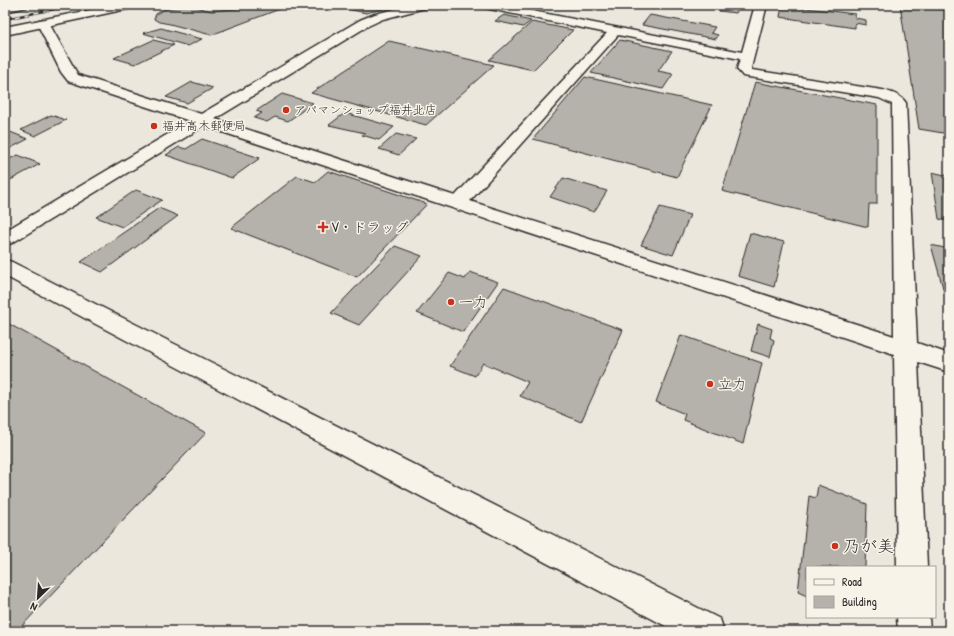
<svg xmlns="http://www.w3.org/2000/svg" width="954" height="636" font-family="'Patrick Hand','Klee One',sans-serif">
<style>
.building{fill:#b5b2ab;stroke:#2b2b2b}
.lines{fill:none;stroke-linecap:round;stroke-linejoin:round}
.minor-casing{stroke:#2b2b2b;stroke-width:3}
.tertiary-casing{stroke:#2b2b2b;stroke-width:3}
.secondary-casing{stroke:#2b2b2b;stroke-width:3}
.minor{fill:#f7f3e8;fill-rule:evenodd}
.tertiary{fill:#f7f3e8;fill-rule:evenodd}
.secondary{fill:#f7f3e8;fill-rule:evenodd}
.rail-casing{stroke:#2b2b2b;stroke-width:2.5}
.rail{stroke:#f7f3e8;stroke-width:1.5;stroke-dasharray:5;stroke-linecap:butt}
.poi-dot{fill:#c8321e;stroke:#f7f3e8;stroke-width:1.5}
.labels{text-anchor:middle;stroke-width:3;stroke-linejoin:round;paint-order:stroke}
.far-poi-label{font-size:12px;fill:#2b2b2b;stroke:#f7f3e8;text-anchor:start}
.poi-label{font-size:14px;fill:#2b2b2b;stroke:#f7f3e8;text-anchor:start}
.near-poi-label{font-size:17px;fill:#2b2b2b;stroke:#f7f3e8;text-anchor:start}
</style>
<rect width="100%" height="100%" fill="#ebe7dd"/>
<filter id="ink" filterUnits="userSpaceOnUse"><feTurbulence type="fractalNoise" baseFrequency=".025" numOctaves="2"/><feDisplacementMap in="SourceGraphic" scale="8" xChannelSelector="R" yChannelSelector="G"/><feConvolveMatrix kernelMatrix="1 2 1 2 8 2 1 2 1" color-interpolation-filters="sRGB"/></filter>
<g filter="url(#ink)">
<g class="building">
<path d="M 189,5 L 211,11 L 246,8 L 253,5 L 285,7 L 211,35 L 170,24 L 159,22 L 154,19 L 156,14 L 165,9 Z"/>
<path d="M 329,5 L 399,5 L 366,13 Z"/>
<path d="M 723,5 L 741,5 L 736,13 L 719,11 Z"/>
<path d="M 782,5 L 855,14 L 855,18 L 866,20 L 866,25 L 855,23 L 855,28 L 780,17 Z"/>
<path d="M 900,5 L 949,10 L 949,134 L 919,129 Z"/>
<path d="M 504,15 L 531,21 L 523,27 L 495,21 Z"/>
<path d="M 650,15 L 715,27 L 711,33 L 718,35 L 716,39 L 642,25 Z"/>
<path d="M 532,22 L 573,30 L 533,70 L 489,60 Z"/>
<path d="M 161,28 L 202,39 L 188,46 L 143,33 Z"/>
<path d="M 153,40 L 174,45 L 135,64 L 114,58 Z"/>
<path d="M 620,40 L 672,51 L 658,71 L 673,74 L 663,89 L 591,73 Z"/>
<path d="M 389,41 L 494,65 L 426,125 L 311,93 Z"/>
<path d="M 585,77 L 712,105 L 677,177 L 533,139 Z"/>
<path d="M 192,82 L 213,88 L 187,103 L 166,97 Z"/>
<path d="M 755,82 L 877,105 L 877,204 L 869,204 L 868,227 L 722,191 Z"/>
<path d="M 282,94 L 313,103 L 288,121 L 275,117 L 267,122 L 254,118 L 262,113 L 256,111 Z"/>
<path d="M 345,113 L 394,127 L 379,140 L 362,135 L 365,133 L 329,125 Z"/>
<path d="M 51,115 L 66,120 L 35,136 L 21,130 Z"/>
<path d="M 5,130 L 28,139 L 5,151 Z"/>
<path d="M 396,134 L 416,139 L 399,155 L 379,149 Z"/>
<path d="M 202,139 L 260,158 L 232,178 L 166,155 L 179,147 L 186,149 Z"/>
<path d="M 18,155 L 40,164 L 5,183 L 5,161 Z"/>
<path d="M 328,171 L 427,204 L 357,277 L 231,228 L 297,176 L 315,182 Z"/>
<path d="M 932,172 L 949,176 L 949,221 L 939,219 Z"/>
<path d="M 563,178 L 607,191 L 594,212 L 550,197 Z"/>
<path d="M 136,190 L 162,200 L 122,227 L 96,217 Z"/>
<path d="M 660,207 L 690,215 L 673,255 L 641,245 Z"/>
<path d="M 159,208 L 178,216 L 102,272 L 81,262 Z"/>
<path d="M 750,233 L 784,242 L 774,287 L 738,276 Z"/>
<path d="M 931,245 L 949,249 L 949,296 L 945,295 Z"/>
<path d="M 395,246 L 422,256 L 359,325 L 331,313 Z"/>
<path d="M 470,272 L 498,282 L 463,332 L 417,313 L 449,273 L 465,279 Z"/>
<path d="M 504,287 L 623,330 L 581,422 L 520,396 L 528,382 L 483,363 L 475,376 L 450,366 Z"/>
<path d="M 9,324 L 206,433 L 17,631 L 5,631 L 5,327 Z"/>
<path d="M 758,324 L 772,329 L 770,338 L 774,340 L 770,357 L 751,351 Z"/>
<path d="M 681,335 L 762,363 L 743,444 L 683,420 L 685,414 L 656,402 Z"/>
<path d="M 818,485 L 867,504 L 865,567 L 807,567 L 807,596 L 798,592 L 809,496 L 816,498 Z"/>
</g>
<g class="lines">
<g class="minor-casing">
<g id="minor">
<path d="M 411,5 L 431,5 L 429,7 L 383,19 L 368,26 L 215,119 L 455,196 L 607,33 L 485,8 L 479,5 L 502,5 L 742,52 L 755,5 L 767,5 L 751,68 L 752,70 L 882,90 C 891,92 901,95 906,103 L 917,343 L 949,354 L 949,372 L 918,362 L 927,567 L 897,567 L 894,354 L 204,126 L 12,243 L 5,245 L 5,231 L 190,121 L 68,81 L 61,72 L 37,23 L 39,20 L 47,20 L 78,75 L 201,114 L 360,20 L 375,14 ZM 618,35 L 740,59 L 737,69 L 743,76 L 879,98 L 892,104 L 894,336 L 470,201 Z"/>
<path d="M 897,617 L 929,617 L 930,631 L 898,631 Z"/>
</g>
</g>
<g class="tertiary-casing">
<path id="tertiary" d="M 5,260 L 12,262 L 720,619 L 724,631 L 675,631 L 5,276 Z"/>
</g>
<g class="secondary-casing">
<g id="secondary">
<path d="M 29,5 L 27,7 L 5,12 L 5,6 Z"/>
<path d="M 115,5 L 138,5 L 132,8 L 5,35 L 5,27 Z"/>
</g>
</g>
<use href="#minor" class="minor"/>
<use href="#tertiary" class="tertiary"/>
<use href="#secondary" class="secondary"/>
<g class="rail-casing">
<path id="rail" d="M 5,19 L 74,5"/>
</g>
<use href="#rail" class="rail"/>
</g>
</g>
<g class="poi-dot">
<circle cx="286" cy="110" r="4"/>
<circle cx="154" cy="126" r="4"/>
<path d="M321 221h4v4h4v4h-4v4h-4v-4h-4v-4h4z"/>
<circle cx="451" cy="302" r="4"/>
<circle cx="710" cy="384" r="4"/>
<circle cx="835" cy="546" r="4"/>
</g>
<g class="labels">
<g class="far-poi-label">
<text x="294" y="114">アパマンショップ福井北店</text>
<text x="162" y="130">福井高木郵便局</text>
</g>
<g class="poi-label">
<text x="331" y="232">V・ドラッグ</text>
<text x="459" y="307">一力</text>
<text x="718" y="389">立力</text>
</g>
<g class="near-poi-label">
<text x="843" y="552">乃が美</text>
</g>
</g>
<rect width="954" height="636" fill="none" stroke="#f7f3e8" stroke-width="20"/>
<rect x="10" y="10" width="934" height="616" fill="none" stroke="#2b2b2b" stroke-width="1.5" filter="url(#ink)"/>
<rect x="806" y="566" width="130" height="52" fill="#f7f3e8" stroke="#a5a39c"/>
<rect x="814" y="579" width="20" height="6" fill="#f7f3e8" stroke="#a5a39c"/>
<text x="842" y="586" font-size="12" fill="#2b2b2b">Road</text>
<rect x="814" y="596" width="20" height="12" fill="#b5b2ab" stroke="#a5a39c"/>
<text x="842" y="606" font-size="12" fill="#2b2b2b">Building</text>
<g transform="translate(38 598) rotate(205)" stroke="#f7f3e8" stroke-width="3" paint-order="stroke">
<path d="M0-3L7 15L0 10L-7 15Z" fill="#2b2b2b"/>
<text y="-6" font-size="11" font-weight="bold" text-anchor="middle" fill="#2b2b2b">N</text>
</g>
</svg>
